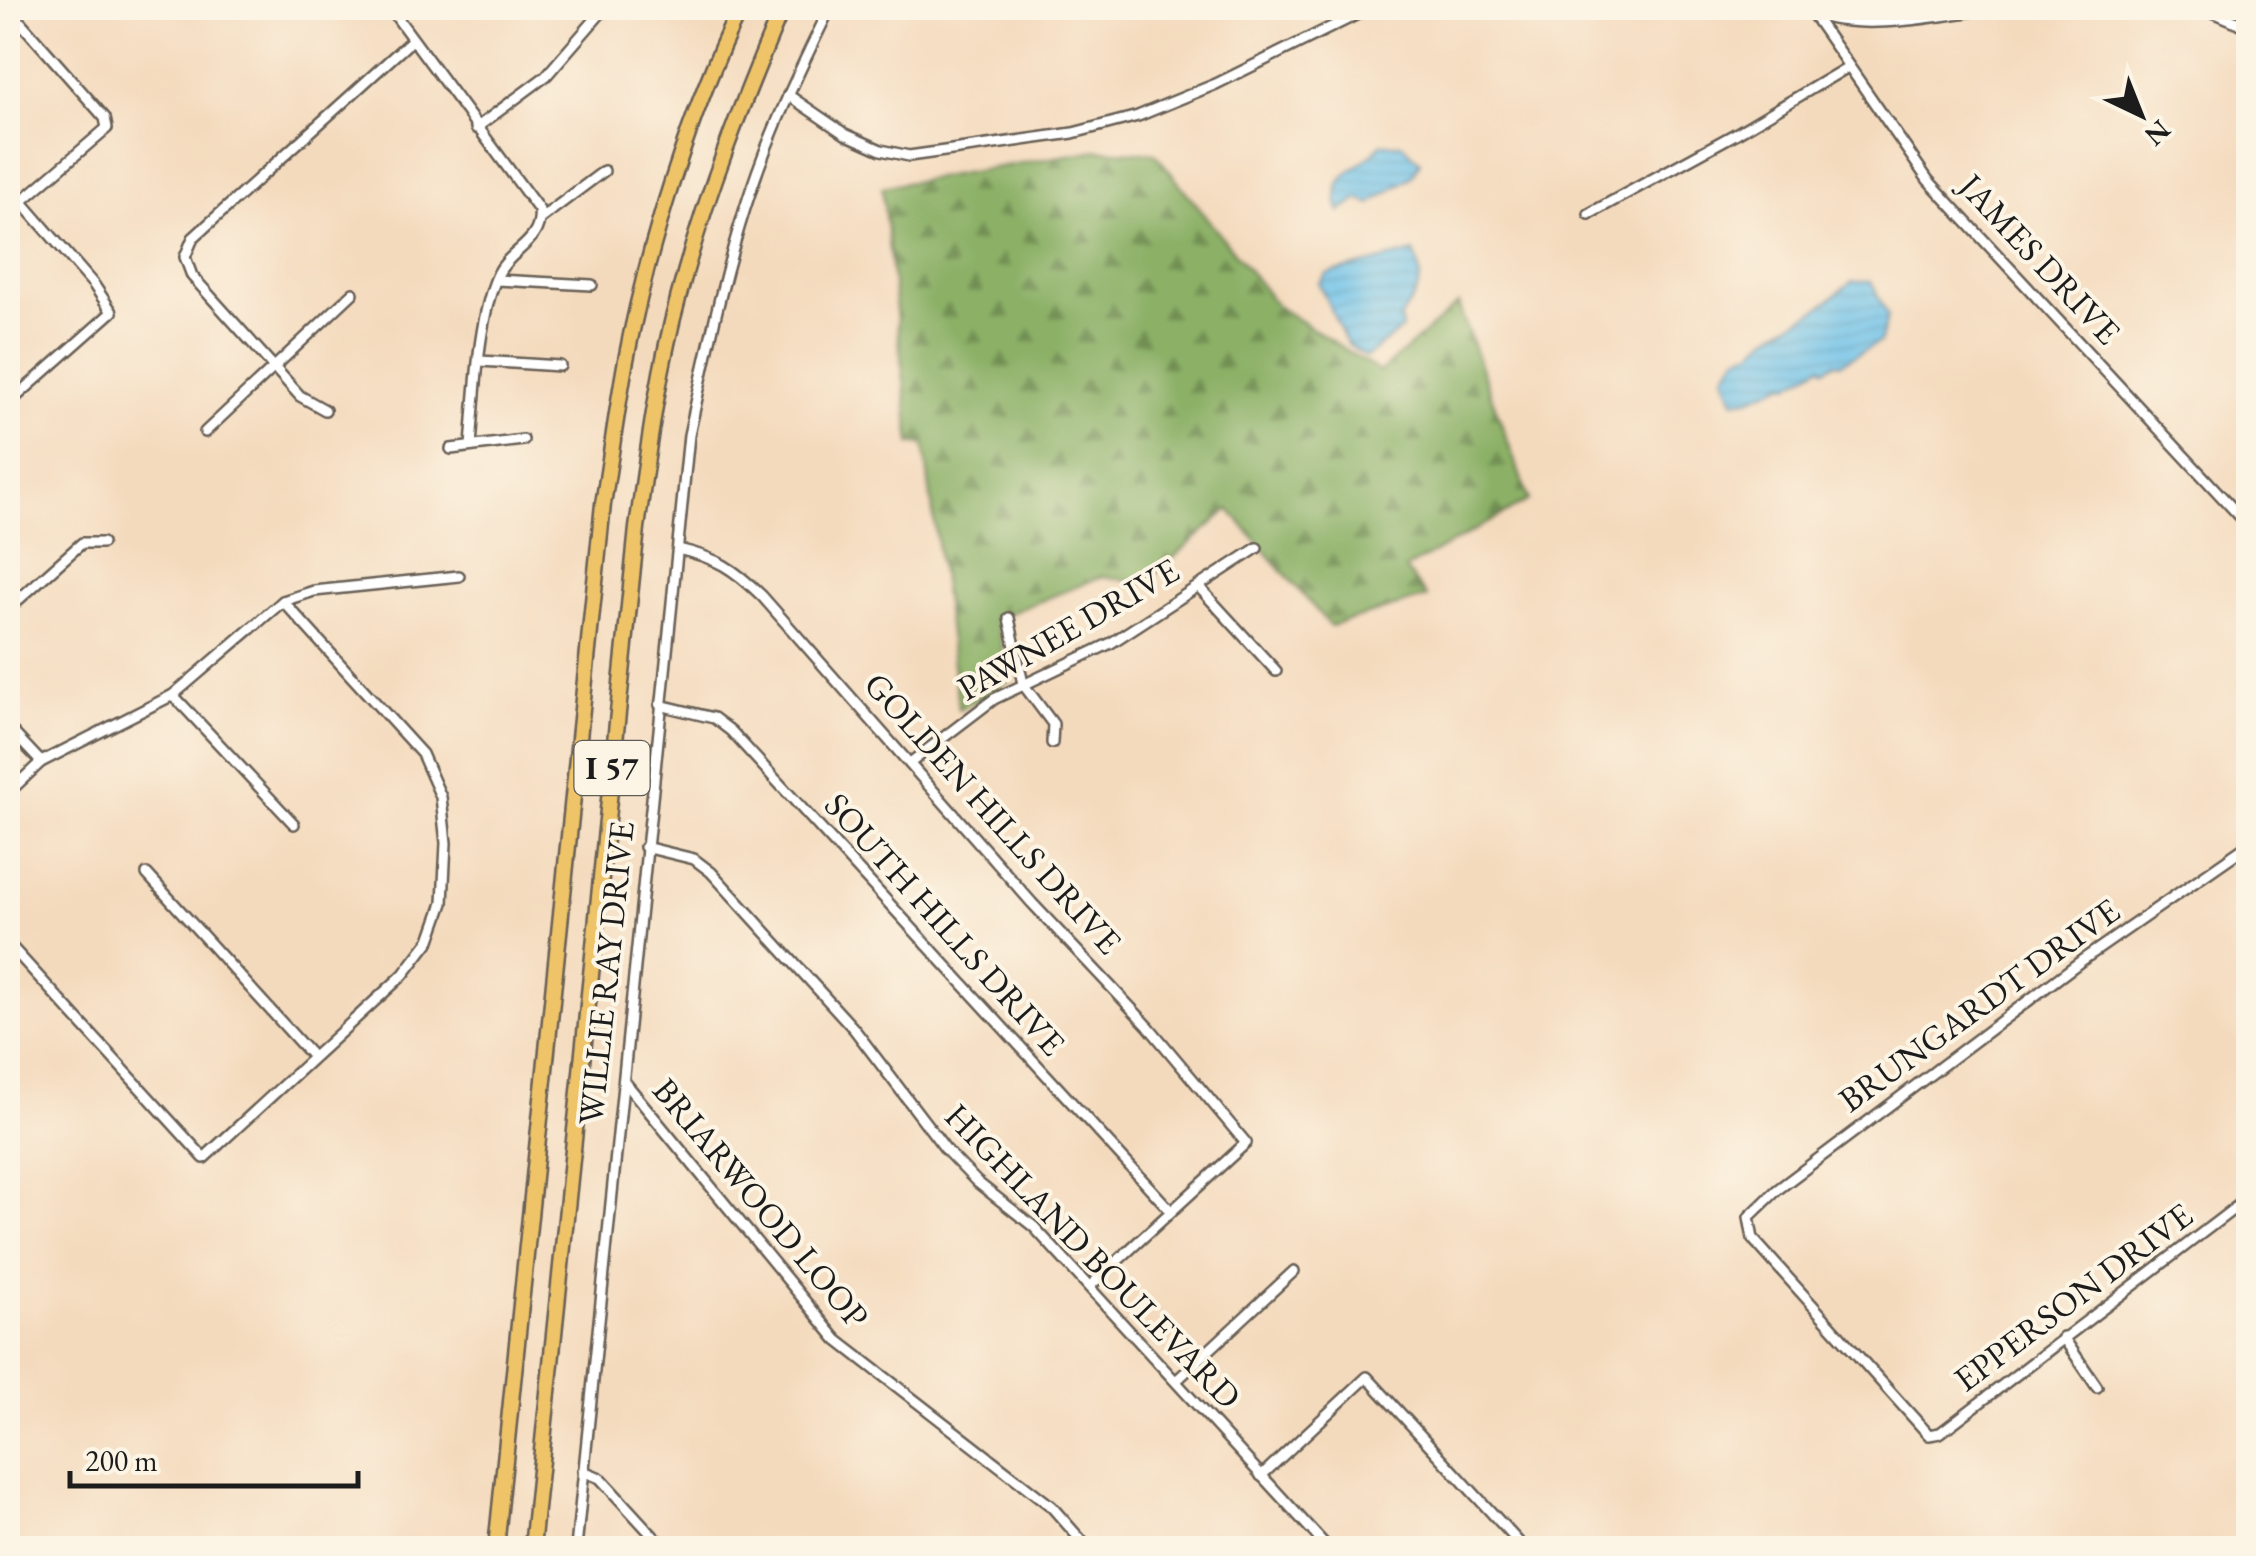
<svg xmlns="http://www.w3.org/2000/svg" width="2256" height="1556" font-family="'EB Garamond',serif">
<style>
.forest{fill:url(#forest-firs);stroke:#546641;stroke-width:2.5}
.water{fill:url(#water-rules);stroke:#446e82;stroke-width:2.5}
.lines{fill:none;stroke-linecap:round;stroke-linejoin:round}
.minor-casing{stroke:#685e54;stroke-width:14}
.highway-casing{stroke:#685e54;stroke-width:19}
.minor{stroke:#fff;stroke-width:9}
.highway{stroke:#efc469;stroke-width:14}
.labels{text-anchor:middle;stroke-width:8;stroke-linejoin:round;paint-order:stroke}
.shield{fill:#fcf5e5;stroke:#5f5d58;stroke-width:2.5}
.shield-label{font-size:32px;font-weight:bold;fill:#1c1c1c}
.street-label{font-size:35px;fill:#1c1c1c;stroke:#fcf5e5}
</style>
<defs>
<pattern id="forest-firs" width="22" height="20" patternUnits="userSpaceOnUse" patternTransform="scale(2.5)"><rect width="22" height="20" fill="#8bb066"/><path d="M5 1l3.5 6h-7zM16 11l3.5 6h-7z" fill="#718e53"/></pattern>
<pattern id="water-rules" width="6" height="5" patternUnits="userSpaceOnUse" patternTransform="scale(2.5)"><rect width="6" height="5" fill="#6dc1e9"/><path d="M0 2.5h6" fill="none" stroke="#5ea5c7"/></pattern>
</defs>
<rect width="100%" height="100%" fill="#fcf5e5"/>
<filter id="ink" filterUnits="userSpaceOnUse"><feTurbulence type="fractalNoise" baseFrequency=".01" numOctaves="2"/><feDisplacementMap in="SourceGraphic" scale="20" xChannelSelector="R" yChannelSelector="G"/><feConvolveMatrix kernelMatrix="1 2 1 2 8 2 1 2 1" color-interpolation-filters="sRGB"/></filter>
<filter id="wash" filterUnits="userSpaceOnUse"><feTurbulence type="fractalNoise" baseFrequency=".0048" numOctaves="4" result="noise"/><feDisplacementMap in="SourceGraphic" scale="40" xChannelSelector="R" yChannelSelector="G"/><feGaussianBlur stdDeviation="2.25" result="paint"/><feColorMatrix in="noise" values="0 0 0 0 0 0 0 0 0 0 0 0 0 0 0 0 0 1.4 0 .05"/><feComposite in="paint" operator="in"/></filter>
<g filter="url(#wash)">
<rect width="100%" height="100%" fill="#f4dabd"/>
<path class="forest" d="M 1097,150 L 1155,153 L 1277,306 L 1380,372 L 1458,304 L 1529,500 L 1405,569 L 1427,597 L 1330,626 L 1229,509 L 1144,584 L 1103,576 L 995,619 L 1011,680 L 959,710 L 924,444 L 911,444 L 882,187 Z"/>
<g class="water">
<path d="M 1381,144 L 1402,144 L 1420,162 L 1412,176 L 1370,204 L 1359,199 L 1340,212 C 1327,168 1362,172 1381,144 Z"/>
<path d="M 1414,252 C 1427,285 1418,290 1400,318 L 1402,329 L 1366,357 L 1347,344 L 1319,284 L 1327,274 Z"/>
<path d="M 1852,282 L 1871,282 L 1888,316 L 1880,342 L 1840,364 L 1835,363 L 1825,369 L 1822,365 L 1789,385 L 1785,383 L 1749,399 L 1734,401 L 1725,376 L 1739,355 L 1753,351 L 1769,336 L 1819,308 Z"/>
</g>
</g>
<g filter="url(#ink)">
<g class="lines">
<g class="minor-casing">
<g id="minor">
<path d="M 8,8 L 105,118 L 107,128 L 22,201"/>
<path d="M 390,8 L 539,210 C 543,243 510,249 498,274 C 478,317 475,397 471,446"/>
<path d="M 1805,8 C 1842,36 1947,15 1991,8"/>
<path d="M 2204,8 L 2248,27"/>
<path d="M 1812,13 L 1928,180 L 2248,525"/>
<path d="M 788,95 L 845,134 L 881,150 L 909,156 L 1073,133 L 1138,116 L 1216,84 L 1370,8"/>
<path d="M 476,128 L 546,76 L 605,8"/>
<path d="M 8,186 L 94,285 L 112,312 L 8,404"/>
<path d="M 1589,214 L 1737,133 L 1848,67"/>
<path d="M 540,219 L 604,171"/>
<path d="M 496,280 L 592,285"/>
<path d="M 480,361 L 560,366"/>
<path d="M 325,410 L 300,396 L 192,276 L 185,257 L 193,238 L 412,40"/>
<path d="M 205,432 L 353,293"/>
<path d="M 451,449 L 523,440"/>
<path d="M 678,549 C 717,558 733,568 762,596 L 1032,903 L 1148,1026 L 1246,1143 L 1090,1286"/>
<path d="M 1198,586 L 1276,671"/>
<path d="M 283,601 L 314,591 L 459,576"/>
<path d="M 8,609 L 82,543 L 102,543"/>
<path d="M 1009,618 L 1023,684 L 1053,724 L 1052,743"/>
<path d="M 173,695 L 294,824"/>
<path d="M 660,705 L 714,718 L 731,731 L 1171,1211"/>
<path d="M 8,727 L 41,762"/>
<path d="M 910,763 L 994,699 L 1111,643 L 1257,548"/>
<path d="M 8,793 L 41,762 L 173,695 L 283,601 L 422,754 L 441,797 L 446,843 L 443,903 L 430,940 L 403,975 L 204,1158 L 8,943"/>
<path d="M 2248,845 L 2081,961 L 1777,1190 L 1749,1217 L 1753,1239 L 1929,1435 L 1940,1433 L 2248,1198"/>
<path d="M 645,847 L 694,859 L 711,872 L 854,1029 L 947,1151 L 977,1182 L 1034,1227 L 1328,1548"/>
<path d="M 147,874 L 313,1057"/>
<path d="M 624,1081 L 837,1340 L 1051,1506 L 1088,1548"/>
<path d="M 2063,1337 L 2097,1387"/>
<path d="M 1176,1381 L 1294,1271"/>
<path d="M 583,1471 L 600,1478 L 664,1548"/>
<path d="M 1261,1476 L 1367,1377 L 1524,1548"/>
<path d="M 372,1548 L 374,1547"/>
<path d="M 576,1548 L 689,435 C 707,353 724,270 751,190 C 772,127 801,67 830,8"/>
</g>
</g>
<g class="highway-casing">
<g id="highway">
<path d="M 496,1548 L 603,504 C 611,456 617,408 626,360 C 647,249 691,109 740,8"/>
<path d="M 532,1548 L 637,528 C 648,450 658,371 679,295 C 705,196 743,101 782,8"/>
</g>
</g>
<use href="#minor" class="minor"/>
<use href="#highway" class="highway"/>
</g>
</g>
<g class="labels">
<rect class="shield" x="574.5" y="741" width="75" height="54" rx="8"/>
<g class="shield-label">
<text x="612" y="779">I 57</text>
</g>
<g class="street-label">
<text transform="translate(2040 259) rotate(47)" y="12">JAMES DRIVE</text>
<text transform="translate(1068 629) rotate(-30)" y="12">PAWNEE DRIVE</text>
<text transform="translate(993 813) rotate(48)" y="12">GOLDEN HILLS DRIVE</text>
<text transform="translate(945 924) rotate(48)" y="12">SOUTH HILLS DRIVE</text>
<text transform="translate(606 973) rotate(-84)" y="12">WILLIE RAY DRIVE</text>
<text transform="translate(1979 1005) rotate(-36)" y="12">BRUNGARDT DRIVE</text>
<text transform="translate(761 1203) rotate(50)" y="12">BRIARWOOD LOOP</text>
<text transform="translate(1093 1256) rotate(46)" y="12">HIGHLAND BOULEVARD</text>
<text transform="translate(2073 1297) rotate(-37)" y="12">EPPERSON DRIVE</text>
</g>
</g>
<rect width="2256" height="1556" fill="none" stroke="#fcf5e5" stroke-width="40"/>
<g transform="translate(2141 115) rotate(137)" stroke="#fcf5e5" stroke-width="8" paint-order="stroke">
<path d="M0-8L18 38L0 25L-18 38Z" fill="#1c1c1c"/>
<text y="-15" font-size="28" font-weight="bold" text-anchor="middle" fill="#1c1c1c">N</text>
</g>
<path d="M70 1471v15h288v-15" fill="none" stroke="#1c1c1c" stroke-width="5"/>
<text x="85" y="1471" font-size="30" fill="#1c1c1c" stroke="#fcf5e5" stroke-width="8" paint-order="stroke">200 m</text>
</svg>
